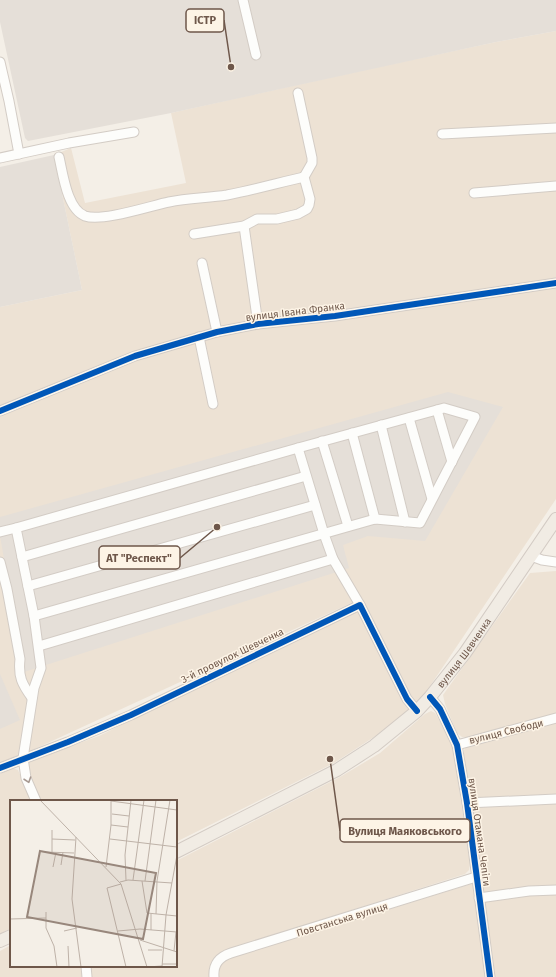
<svg xmlns="http://www.w3.org/2000/svg" width="556" height="977" font-family="'Fira Sans',sans-serif">
<style>
.residential{fill:#ede2d4}
.industrial{fill:#e5dfd8}
.lines{fill:none;stroke-linecap:round;stroke-linejoin:round}
.minor-casing{stroke:#d3ccc5;stroke-width:11}
.major-casing{stroke:#d3cbc4;stroke-width:14}
.minor{stroke:#fdfdfb;stroke-width:9}
.major{stroke:#f1ece4;stroke-width:12}
.cycleway-casing{stroke:#fdf4e6;stroke-width:8}
.cycleway{stroke:#0057b8;stroke-width:6}
.oneway{stroke:#a79991}
.labels{text-anchor:middle;stroke-width:3;stroke-linejoin:round;paint-order:stroke}
.street-label{font-size:10px;fill:#6e574a;stroke:#fdf4e6}
.inset-road{fill:none;stroke:#beb2a8;stroke-width:1}
.view{fill:#98877c;fill-opacity:0.15;stroke:#98877c;stroke-width:2}
.inset-edge{fill:none;stroke:#6e574a;stroke-width:2}
.leader{fill:none;stroke:#6e574a;stroke-width:1.5}
.callout-dot{fill:#6e574a;stroke:#fdf4e6;stroke-width:1.5}
.callout{fill:#fdf4e6;stroke:#6e574a;stroke-width:1.5}
.callout-label{font-size:11px;text-anchor:middle;font-weight:bold;fill:#6e574a}
</style>
<rect width="100%" height="100%" fill="#f4efe7"/>
<g class="residential">
<path d="M 556,31 L 556,499 L 420,701 L 414,702 L 405,691 L 362,598 L 0,765 L 0,307 L 82,290 L 54,155 L 71,148 L 85,203 L 186,183 L 171,113 L 369,69 L 496,42 Z"/>
<path d="M 556,571 L 556,977 L 217,977 L 220,965 L 223,961 L 233,957 L 481,881 L 473,811 L 475,807 L 473,798 L 470,795 L 469,790 L 464,756 L 464,750 L 468,745 L 465,737 L 462,737 L 457,733 L 445,704 L 443,695 L 530,573 Z"/>
<path d="M 353,610 L 358,611 L 410,707 L 409,712 L 394,724 L 334,763 L 176,842 L 176,801 L 38,801 L 26,762 L 99,736 Z"/>
<path d="M 431,711 L 435,713 L 451,740 L 453,747 L 470,863 L 469,870 L 465,874 L 223,951 L 217,955 L 211,977 L 90,977 L 89,966 L 176,966 L 176,861 L 340,777 L 380,753 L 425,714 Z"/>
<path d="M 12,768 L 18,770 L 31,801 L 11,801 L 11,928 L 0,934 L 0,774 Z"/>
<path d="M 11,945 L 11,966 L 83,966 L 84,977 L 0,977 L 0,951 Z"/>
</g>
<g class="industrial">
<path d="M 0,0 L 556,0 L 556,31 L 496,42 L 171,113 L 28,141 L 25,138 L 0,22 Z"/>
<path d="M 54,155 L 82,290 L 0,307 L 0,167 Z"/>
<path d="M 448,392 L 503,407 L 425,541 L 368,536 L 343,545 L 349,568 L 24,672 L 0,536 L 0,517 Z"/>
<path d="M 0,674 L 20,720 L 0,729 Z"/>
</g>
<g class="lines">
<g class="minor-casing">
<g id="minor">
<path d="M 243,0 L 256,55"/>
<path d="M 0,62 L 9,101 L 19,154"/>
<path d="M 442,134 L 556,128"/>
<path d="M 59,157 C 63,174 67,209 85,216 C 102,222 150,206 169,202 C 188,198 208,198 227,195 C 253,190 278,183 304,177"/>
<path d="M 0,158 L 69,143 L 134,132"/>
<path d="M 474,193 L 556,186"/>
<path d="M 244,226 L 258,324"/>
<path d="M 194,234 L 244,226 L 257,219 L 277,219 L 298,214 L 307,209 L 309,205 L 310,199 L 304,177 L 312,163 L 312,158 L 298,93"/>
<path d="M 202,263 L 217,332"/>
<path d="M 199,337 L 213,404"/>
<path d="M 437,410 L 452,462"/>
<path d="M 0,411 L 135,356 L 217,332 L 258,324 L 335,316 L 556,283"/>
<path d="M 409,418 L 432,499"/>
<path d="M 381,425 L 405,522"/>
<path d="M 352,433 L 375,519"/>
<path d="M 322,441 L 348,526"/>
<path d="M 0,532 L 16,528"/>
<path d="M 531,556 L 542,560 L 556,562"/>
<path d="M 22,557 L 306,476"/>
<path d="M 0,562 L 7,589 L 20,659 C 18,677 22,684 32,698"/>
<path d="M 28,586 L 315,505"/>
<path d="M 34,616 L 375,519 L 420,523 L 475,417 L 444,408 L 298,448"/>
<path d="M 39,646 L 333,559"/>
<path d="M 430,697 L 440,709 L 457,745 L 467,803 L 490,977"/>
<path d="M 457,745 L 556,718"/>
<path d="M 0,768 L 68,742 L 131,715 L 360,605"/>
<path d="M 36,801 L 26,778 L 23,758 L 34,688 L 41,668 L 34,616 L 16,528 L 298,448 L 324,534 L 333,559 L 360,605 L 407,699 L 417,711"/>
<path d="M 467,803 L 556,799"/>
<path d="M 479,898 L 529,891 L 556,890"/>
<path d="M 86,966 L 87,977"/>
<path d="M 214,977 C 213,964 219,957 231,953 L 476,877"/>
</g>
</g>
<g class="major-casing">
<g id="major">
<path id="s1" d="M 176,852 L 337,770 L 374,746 L 417,711 L 430,697 L 465,653 L 556,519"/>
<path d="M 0,941 L 11,936"/>
</g>
</g>
<use href="#minor" class="minor"/>
<use href="#major" class="major"/>
<g class="cycleway-casing">
<g id="cycleway">
<path d="M 0,411 L 135,356 L 217,332 L 258,324 L 335,316 L 556,283"/>
<path d="M 430,697 L 440,709 L 457,745 L 467,803 L 490,977"/>
<path d="M 0,768 L 68,742 L 131,715 L 360,605 L 407,699 L 417,711"/>
</g>
</g>
<use href="#cycleway" class="cycleway"/>
</g>
<defs><path id="oneway-chevron" d="M-2-3.5L2.5 0L-2 3.5" fill="none" stroke-width="1.6" stroke-linecap="round" stroke-linejoin="round"/></defs>
<use class="oneway" href="#oneway-chevron" transform="translate(28 780) rotate(71)"/>
<g class="labels">
<g class="street-label">
<text transform="translate(295 311) rotate(-7)" y="4">вулиця Івана Франка</text>
<text dy="4" stroke="none"><textPath href="#s1" startOffset="355">вулиця Шевченка</textPath></text>
<text transform="translate(232 655) rotate(-26)" y="4">3-й провулок Шевченка</text>
<text transform="translate(506 731) rotate(-14)" y="4">вулиця Свободи</text>
<text transform="translate(480 832) rotate(82)" y="4">вулиця Отамана Чепіги</text>
<text transform="translate(342 919) rotate(-17)" y="4">Повстанська вулиця</text>
</g>
</g>
<g transform="translate(10 800)">
<rect width="167" height="167" fill="#f4efe7"/>
<path class="inset-road" d="M 30,0 L 111,84 L 137,167M 101,1 L 167,10M 102,14 L 119,16M 101,25 L 118,27M 66,37 L 62,99 L 71,167M 42,39 L 65,40M 100,39 L 167,47M 35,52 L 64,53M 42,52 L 42,30M 51,65 L 53,52M 43,67 L 46,52M 96,67 L 101,25 L 101,0M 116,80 L 115,55 L 121,0M 123,80 L 134,0M 132,81 L 137,113 L 167,116M 135,81 L 146,0M 110,82 L 118,80 L 162,83M 111,84 L 97,88 L 116,167M 36,112 L 36,128 L 44,146 L 47,167M 141,114 L 141,130M 146,114 L 147,81 L 160,0M 0,119 L 36,118M 54,131 L 67,128M 108,131 L 130,129 L 167,132M 130,140 L 167,152M 58,146 L 59,167M 138,150 L 152,150M 164,151 L 166,132M 152,164 L 167,164M 137,167 L 152,166M 152,167 L 156,115 L 167,55"/>
<path class="view" d="M 30,51 L 146,73 L 133,139 L 17,117 Z"/>
<rect width="167" height="167" class="inset-edge"/>
</g>
<path class="leader" d="M231 67L224 20M217 527L180 558M330 759L340 831"/>
<g class="callout-dot">
<circle cx="231" cy="67" r="4"/>
<circle cx="217" cy="527" r="4"/>
<circle cx="330" cy="759" r="4"/>
</g>
<g class="callout">
<rect x="186" y="9" width="38" height="23" rx="4"/>
<rect x="99" y="546" width="81" height="23" rx="4"/>
<rect x="340" y="819" width="130" height="23" rx="4"/>
</g>
<g class="callout-label">
<text x="205" y="24">ІСТР</text>
<text x="139" y="562">АТ "Респект"</text>
<text x="405" y="835">Вулиця Маяковського</text>
</g>
</svg>
